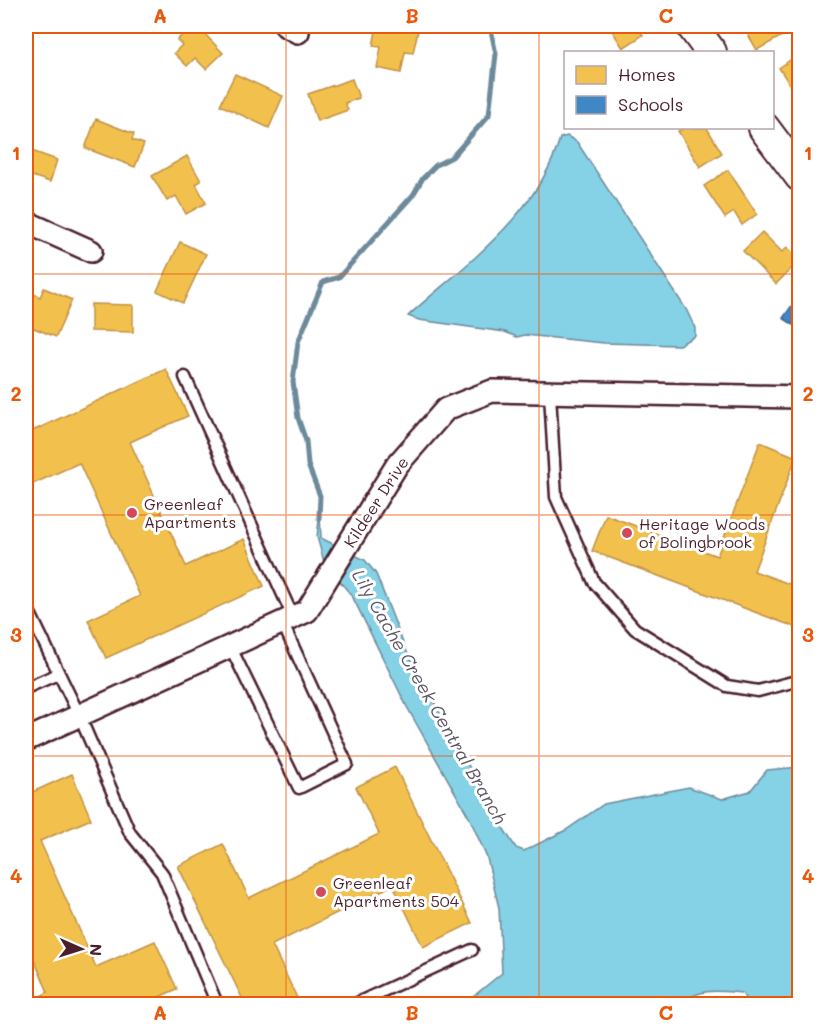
<svg xmlns="http://www.w3.org/2000/svg" width="825" height="1030" font-family="Mali,sans-serif">
<style>
.water{fill:#85d1e5;stroke:#6d8a9b;stroke-width:1.5}
.homes{fill:#f2c14e;stroke:#c09044;stroke-width:1.5}
.schools{fill:#3f88c5;stroke:#426897;stroke-width:1.5}
.lines{fill:none;stroke-linecap:round;stroke-linejoin:round}
.stream{stroke:#6d8a9b;stroke-width:5}
.lane-casing{stroke:#4a1f2b;stroke-width:15}
.street-casing{stroke:#4a1f2b;stroke-width:26}
.secondary-casing{stroke:#4a1f2b;stroke-width:34}
.lane{stroke:#fff;stroke-width:10}
.street{stroke:#fff;stroke-width:21}
.secondary{stroke:#fff;stroke-width:30}
.grid{fill:none;stroke:#e8590c;stroke-width:1.5;stroke-opacity:0.55}
.poi-dot{fill:#d1495b;stroke:#fff;stroke-width:2}
.labels{text-anchor:middle;stroke-width:6;stroke-linejoin:round;paint-order:stroke}
.street-label{font-size:16px;fill:#4a1f2b;stroke:#fff}
.poi-label{font-size:16px;fill:#4a1f2b;stroke:#fff;text-anchor:start}
.water-label{font-size:18px;font-style:italic;fill:#5c5463;stroke:#fff}
.neatline{fill:none;stroke:#e8590c;stroke-width:2}
.grid-label{font-size:20px;text-anchor:middle;font-weight:bold;fill:#e8590c}
</style>
<rect width="100%" height="100%" fill="#fff"/>
<filter id="ink" filterUnits="userSpaceOnUse"><feTurbulence type="fractalNoise" baseFrequency=".0167" numOctaves="2"/><feDisplacementMap in="SourceGraphic" scale="12" xChannelSelector="R" yChannelSelector="G"/><feConvolveMatrix kernelMatrix="1 2 1 2 8 2 1 2 1" color-interpolation-filters="sRGB"/></filter>
<g filter="url(#ink)">
<g class="water">
<path d="M 567,136 L 577,142 L 686,309 L 695,328 L 695,336 L 679,345 L 604,343 L 525,335 L 517,337 L 505,332 L 419,320 L 408,316 C 464,265 539,214 560,138 Z"/>
<path d="M 320,512 L 321,538 L 365,560 L 376,574 L 405,648 L 498,820 L 516,848 L 524,851 L 566,830 L 604,804 L 689,787 L 722,799 L 750,791 L 767,770 L 799,767 L 799,1004 L 748,1004 L 742,993 C 718,991 700,987 681,1004 L 464,1004 L 502,973 L 499,908 L 487,858 L 470,819 L 407,707 L 352,596 L 324,562 L 317,537 Z"/>
</g>
<g class="homes">
<path d="M 192,26 L 197,26 L 223,53 L 206,69 L 195,58 L 187,66 L 174,53 L 182,45 L 177,40 Z"/>
<path d="M 377,26 L 419,26 L 413,53 L 405,52 L 401,73 L 377,68 L 381,47 L 373,46 Z"/>
<path d="M 609,26 L 637,26 L 643,35 L 623,48 Z"/>
<path d="M 743,26 L 800,26 L 757,50 Z"/>
<path d="M 799,54 L 800,55 L 800,101 L 779,68 Z"/>
<path d="M 235,74 L 283,96 L 269,128 L 220,105 Z"/>
<path d="M 352,79 L 359,98 L 345,103 L 348,110 L 317,121 L 308,94 Z"/>
<path d="M 96,119 L 134,134 L 132,140 L 144,144 L 135,167 L 85,148 Z"/>
<path d="M 684,128 L 707,128 L 722,153 L 700,167 L 678,131 Z"/>
<path d="M 26,149 L 57,160 L 50,182 L 26,174 Z"/>
<path d="M 187,156 L 201,181 L 196,184 L 206,203 L 186,214 L 176,196 L 167,201 L 152,176 Z"/>
<path d="M 728,170 L 757,214 L 742,225 L 734,212 L 725,218 L 704,186 Z"/>
<path d="M 762,232 L 782,252 L 787,247 L 800,260 L 776,284 L 743,251 Z"/>
<path d="M 180,242 L 206,254 L 183,303 L 157,291 Z"/>
<path d="M 44,288 L 72,300 L 56,337 L 29,326 L 32,317 L 26,314 L 26,290 L 40,297 Z"/>
<path d="M 91,304 L 133,305 L 133,332 L 91,331 Z"/>
<path d="M 166,369 L 188,416 L 130,442 L 186,566 L 244,539 L 264,586 L 106,658 L 88,620 L 140,596 L 79,463 L 26,487 L 26,434 Z"/>
<path d="M 760,442 L 796,457 L 754,571 L 800,588 L 800,629 L 592,551 L 606,515 L 717,556 Z"/>
<path d="M 395,767 L 472,923 L 423,947 L 393,885 L 272,945 L 299,1002 L 294,1004 L 245,1004 L 178,866 L 223,844 L 249,898 L 379,834 L 356,787 Z"/>
<path d="M 72,774 L 91,819 L 40,841 L 96,967 L 155,941 L 177,989 L 143,1004 L 26,1004 L 48,992 L 26,941 L 26,795 Z"/>
</g>
<path class="schools" d="M 800,294 L 800,329 L 783,318 Z"/>
<g class="lines">
<path class="stream" d="M 319,518 L 320,496 L 308,465 L 306,441 L 298,418 L 293,382 L 298,342 L 323,282 L 339,277 L 413,195 L 423,178 L 436,165 L 452,157 L 489,115 L 496,54 L 490,26"/>
<g class="lane-casing">
<g id="lane">
<path d="M 185,377 L 293,617"/>
<path d="M 550,394 L 556,497 L 594,582 L 635,629 L 727,686 L 758,691 L 800,680"/>
<path d="M 26,605 L 79,715 L 130,833 L 162,873 L 217,1004"/>
<path d="M 230,646 L 299,788 L 347,764 L 282,622"/>
<path d="M 26,688 L 58,674"/>
<path d="M 355,1004 L 472,950"/>
</g>
</g>
<g class="street-casing">
<g id="street">
<path d="M 286,26 L 298,32"/>
<path d="M 26,222 L 91,251"/>
<path d="M 26,740 L 307,611 L 397,465 L 446,409 L 492,391 L 800,397"/>
</g>
</g>
<g class="secondary-casing">
<g id="secondary">
<path d="M 692,26 L 711,52"/>
<path d="M 764,128 L 800,176"/>
</g>
</g>
<use href="#lane" class="lane"/>
<use href="#street" class="street"/>
<use href="#secondary" class="secondary"/>
</g>
</g>
<path class="grid" d="M 286,26 L 286,1004M 539,26 L 539,1004M 26,274 L 800,274M 26,515 L 800,515M 26,756 L 800,756"/>
<g class="poi-dot">
<circle cx="132" cy="513" r="6"/>
<circle cx="627" cy="533" r="6"/>
<circle cx="321" cy="892" r="6"/>
</g>
<g class="labels">
<g class="street-label">
<text transform="translate(376 502) rotate(-57)" y="6">Kildeer Drive</text>
</g>
<g class="poi-label">
<text x="144" y="510">Greenleaf<tspan x="144" dy="18">Apartments</tspan></text>
<text x="639" y="530">Heritage Woods<tspan x="639" dy="18">of Bolingbrook</tspan></text>
<text x="333" y="889">Greenleaf<tspan x="333" dy="18">Apartments 504</tspan></text>
</g>
<g class="water-label">
<text transform="translate(429 697) rotate(60)" y="6">Lily Cache Creek Central Branch</text>
</g>
</g>
<rect width="825" height="1030" fill="none" stroke="#fff" stroke-width="66"/>
<rect x="564" y="51" width="210" height="78" fill="#ffffff" stroke="#b7a5aa" stroke-width="1.5"/>
<rect x="576" y="66" width="30" height="18" fill="#f2c14e" stroke="#b7a5aa" stroke-width="1.5"/>
<text x="618" y="81" font-size="18" fill="#4a1f2b">Homes</text>
<rect x="576" y="96" width="30" height="18" fill="#3f88c5" stroke="#b7a5aa" stroke-width="1.5"/>
<text x="618" y="111" font-size="18" fill="#4a1f2b">Schools</text>
<g transform="translate(81 949) rotate(93)" stroke="#ffffff" stroke-width="4.5" paint-order="stroke">
<path d="M0-4.5L10 22L0 15L-10 22Z" fill="#4a1f2b"/>
<text y="-9" font-size="16" font-weight="bold" text-anchor="middle" fill="#4a1f2b">N</text>
</g>
<rect x="33" y="33" width="759" height="964" class="neatline"/>
<g class="grid-label">
<text x="160" y="23">A</text>
<text x="412" y="23">B</text>
<text x="666" y="23">C</text>
<text x="16" y="160">1</text>
<text x="808" y="160">1</text>
<text x="16" y="401">2</text>
<text x="808" y="401">2</text>
<text x="16" y="642">3</text>
<text x="808" y="642">3</text>
<text x="16" y="883">4</text>
<text x="808" y="883">4</text>
<text x="160" y="1020">A</text>
<text x="412" y="1020">B</text>
<text x="666" y="1020">C</text>
</g>
</svg>
